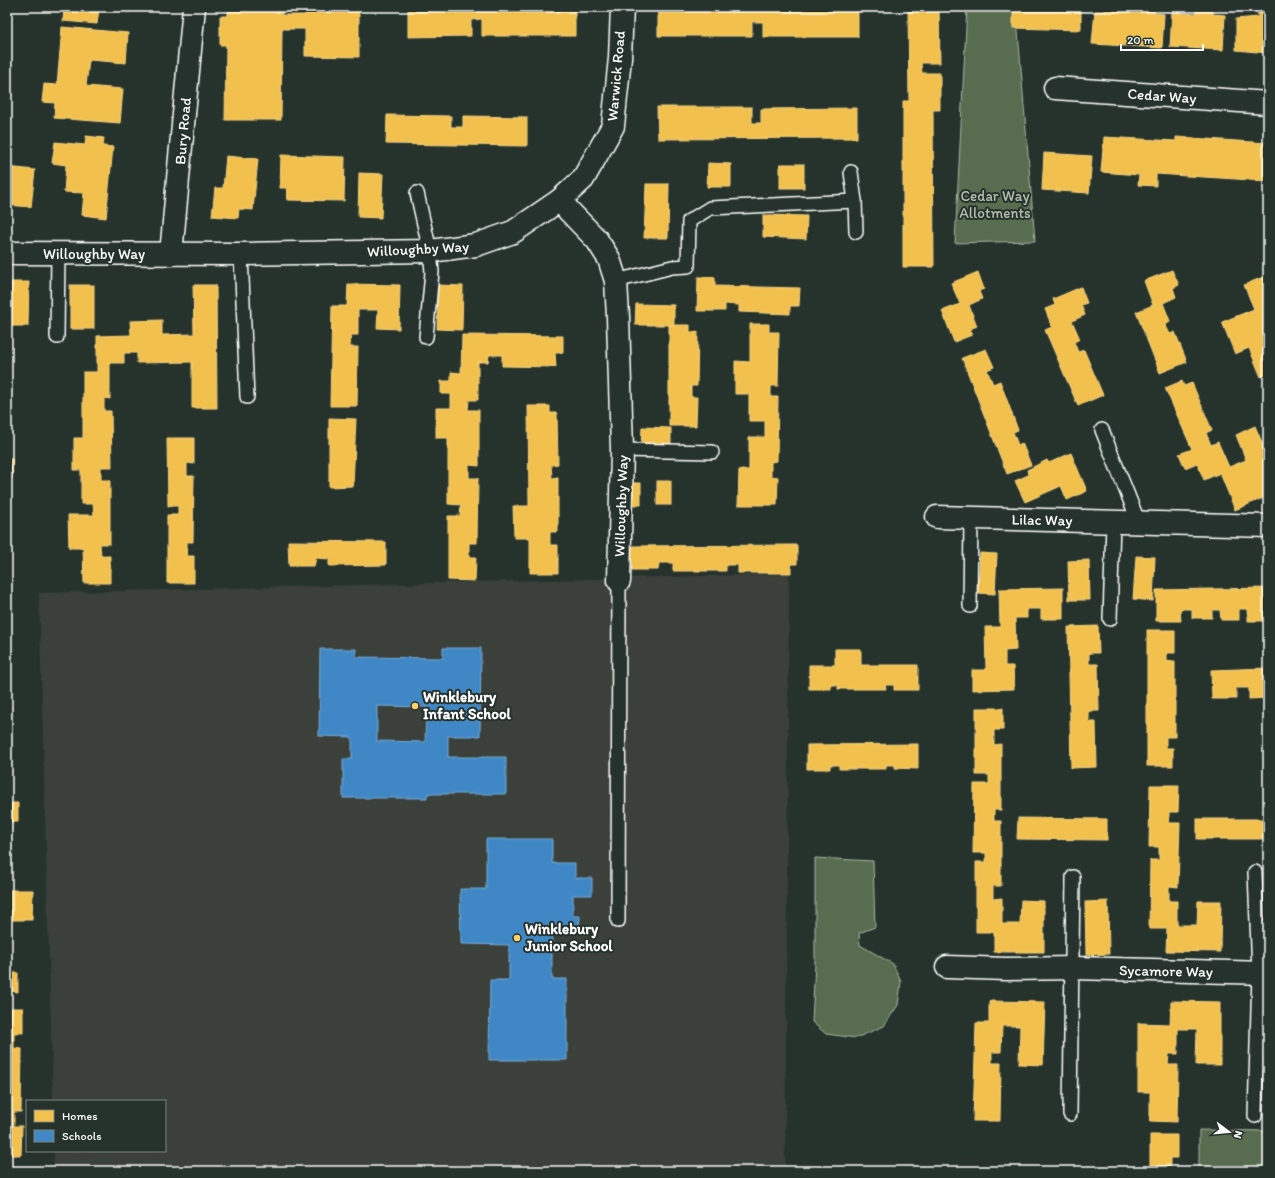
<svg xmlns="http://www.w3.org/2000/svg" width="1275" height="1178" font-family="Itim,sans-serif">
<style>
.built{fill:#3b403a}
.green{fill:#596c4f;stroke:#acb6a7}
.homes{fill:#f2c14e;stroke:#f6d483}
.schools{fill:#3f88c5;stroke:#79acd6;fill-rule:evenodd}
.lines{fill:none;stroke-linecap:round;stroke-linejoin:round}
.service-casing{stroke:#fff;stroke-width:16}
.minor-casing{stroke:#fff;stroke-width:25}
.service{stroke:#26332d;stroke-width:13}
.minor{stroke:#26332d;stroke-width:22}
.poi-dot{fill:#ffd166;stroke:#26332d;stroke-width:1.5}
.labels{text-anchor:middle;stroke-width:4;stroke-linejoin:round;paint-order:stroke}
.street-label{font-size:15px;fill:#fff;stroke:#26332d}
.park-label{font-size:15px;fill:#b4bdb0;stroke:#26332d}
.poi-label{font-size:15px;font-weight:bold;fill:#fff;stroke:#26332d;text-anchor:start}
</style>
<rect width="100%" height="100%" fill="#26332d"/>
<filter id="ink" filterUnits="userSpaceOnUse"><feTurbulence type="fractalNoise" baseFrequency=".025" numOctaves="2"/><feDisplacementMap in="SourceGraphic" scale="8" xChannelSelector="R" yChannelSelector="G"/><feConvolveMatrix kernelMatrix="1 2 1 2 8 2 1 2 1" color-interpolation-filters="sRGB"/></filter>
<g filter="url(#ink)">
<path class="built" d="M 789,574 L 785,1171 L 54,1171 L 54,1151 L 165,1151 L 165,1101 L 53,1101 L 39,593 Z"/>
<g class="green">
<path d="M 967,7 L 1016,7 L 1035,241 L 955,243 Z"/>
<path d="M 815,858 L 873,861 L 875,927 L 859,933 L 860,945 L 893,964 L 901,982 L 898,1005 L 884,1026 L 856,1038 L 826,1034 L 812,1022 L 815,963 Z"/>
<path d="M 1199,1130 L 1268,1131 L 1268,1171 L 1199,1171 Z"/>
</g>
<g class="homes">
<path d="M 64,7 L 131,7 L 130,12 L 99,9 L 97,24 L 63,21 Z"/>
<path d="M 228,7 L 282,7 L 282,15 L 305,15 L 305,7 L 359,7 L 359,57 L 305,56 L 305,29 L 282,29 L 281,120 L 225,120 L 226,45 L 220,45 L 220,16 L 228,16 Z"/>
<path d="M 408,7 L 575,7 L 575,36 L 482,36 L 482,19 L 471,20 L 471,36 L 408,37 Z"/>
<path d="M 658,7 L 858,8 L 858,37 L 763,37 L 763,22 L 752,22 L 752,36 L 658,36 Z"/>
<path d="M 908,7 L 939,7 L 940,63 L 921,63 L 922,73 L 940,73 L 940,110 L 933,110 L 934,267 L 903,267 L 903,101 L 909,101 Z"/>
<path d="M 1013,7 L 1081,7 L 1081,30 L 1013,28 Z"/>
<path d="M 1106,7 L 1154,7 L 1154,13 L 1164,14 L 1162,48 L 1092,44 L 1095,11 L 1105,11 Z"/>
<path d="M 1196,7 L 1213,7 L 1213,14 L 1225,15 L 1223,50 L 1170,47 L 1172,12 L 1196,14 Z"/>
<path d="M 1258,7 L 1268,7 L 1268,53 L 1236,50 L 1236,19 L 1258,17 Z"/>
<path d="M 62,27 L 128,33 L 126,63 L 89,60 L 86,86 L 123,89 L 120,123 L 54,118 L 55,103 L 42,102 L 44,84 L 57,85 Z"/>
<path d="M 657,107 L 752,107 L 752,123 L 761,123 L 761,109 L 857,108 L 857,138 L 658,139 Z"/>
<path d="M 387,115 L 451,116 L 451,127 L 463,127 L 463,116 L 527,117 L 527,146 L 386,144 Z"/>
<path d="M 86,136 L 104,138 L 103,146 L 113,147 L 106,218 L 82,215 L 84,193 L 64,192 L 66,165 L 52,163 L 55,142 L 85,145 Z"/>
<path d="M 1104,137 L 1176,141 L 1176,137 L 1268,143 L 1268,195 L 1266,195 L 1267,181 L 1156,174 L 1156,186 L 1138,185 L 1139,175 L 1101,172 Z"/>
<path d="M 1044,153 L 1092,156 L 1089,193 L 1042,190 Z"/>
<path d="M 281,155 L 345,157 L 344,201 L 287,200 L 287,188 L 280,188 Z"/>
<path d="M 226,156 L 258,159 L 253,210 L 239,209 L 238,218 L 212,216 L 215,188 L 223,188 Z"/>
<path d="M 708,163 L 731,164 L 731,187 L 707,187 Z"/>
<rect x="780" y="164" width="24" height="24"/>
<path d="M 7,167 L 35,170 L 31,207 L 7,205 Z"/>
<path d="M 359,173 L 383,174 L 381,218 L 358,217 Z"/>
<path d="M 646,184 L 669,184 L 668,238 L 644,238 Z"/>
<path d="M 763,215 L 807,216 L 806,239 L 763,237 Z"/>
<path d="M 1172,270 L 1179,285 L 1173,288 L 1176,297 L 1163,303 L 1170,321 L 1165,324 L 1170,334 L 1175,332 L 1187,362 L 1160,373 L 1136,312 L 1153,305 L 1144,281 Z"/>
<path d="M 978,272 L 984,289 L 979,291 L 982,299 L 969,305 L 977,326 L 970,329 L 972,335 L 954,342 L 942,311 L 960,304 L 951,283 Z"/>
<path d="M 1268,275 L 1268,305 L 1263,306 L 1268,318 L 1268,326 L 1265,327 L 1268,333 L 1268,374 L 1261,377 L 1249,348 L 1235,354 L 1222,322 L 1254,309 L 1244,285 Z"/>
<path d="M 698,277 L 715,277 L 715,286 L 800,288 L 799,306 L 790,306 L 790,314 L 739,312 L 739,305 L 725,304 L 725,311 L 697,311 Z"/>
<path d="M 7,282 L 29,282 L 28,326 L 7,326 Z"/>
<path d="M 348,284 L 400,285 L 399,329 L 377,328 L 378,310 L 358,310 L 358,335 L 351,335 L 350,347 L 358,347 L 357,406 L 330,406 L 332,306 L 347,306 Z"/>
<rect x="70" y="285" width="24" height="44"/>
<path d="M 193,285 L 216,285 L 217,408 L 192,408 L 192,362 L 137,363 L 137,353 L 124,353 L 124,363 L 110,363 L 110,399 L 104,398 L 104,411 L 111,411 L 112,467 L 101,467 L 101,480 L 110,480 L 110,544 L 100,544 L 101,556 L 110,556 L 110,583 L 84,583 L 83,548 L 69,548 L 68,515 L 94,515 L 93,504 L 81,504 L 81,470 L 74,470 L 74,438 L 83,438 L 83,372 L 97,372 L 97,336 L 131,335 L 130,321 L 162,320 L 162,335 L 194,334 Z"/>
<path d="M 438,285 L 463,286 L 462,330 L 437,329 Z"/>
<path d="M 1081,287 L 1087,303 L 1081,305 L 1085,315 L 1072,321 L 1080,339 L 1074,342 L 1078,352 L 1084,350 L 1103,395 L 1078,406 L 1045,330 L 1052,327 L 1045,309 L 1055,305 L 1053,299 Z"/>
<path d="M 636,304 L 674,305 L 674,325 L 635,325 Z"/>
<path d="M 750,324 L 769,324 L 769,332 L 779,332 L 778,386 L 771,386 L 771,397 L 778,397 L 777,461 L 771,462 L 771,476 L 778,477 L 777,505 L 738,505 L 739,470 L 749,470 L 749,437 L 765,437 L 765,421 L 749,421 L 749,394 L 735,394 L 735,361 L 750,362 Z"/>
<path d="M 669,325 L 690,325 L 690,332 L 698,332 L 697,386 L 691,386 L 691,397 L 697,397 L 696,426 L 669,426 Z"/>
<path d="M 462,335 L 563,336 L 563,353 L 555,353 L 556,367 L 502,366 L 502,355 L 489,355 L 488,362 L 478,362 L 478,400 L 469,400 L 468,410 L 479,410 L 479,466 L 469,465 L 469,478 L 478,478 L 477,543 L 469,543 L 469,557 L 476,557 L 475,581 L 448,580 L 448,516 L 460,516 L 461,505 L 448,504 L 448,438 L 436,438 L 436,408 L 451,408 L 451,394 L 441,394 L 441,381 L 451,381 L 451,372 L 461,373 Z"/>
<path d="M 986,349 L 994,367 L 987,370 L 993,384 L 1000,381 L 1018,430 L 1013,432 L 1018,445 L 1022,443 L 1031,465 L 1007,474 L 962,358 Z"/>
<path d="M 1182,381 L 1184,386 L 1192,383 L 1212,430 L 1206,433 L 1211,445 L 1218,442 L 1229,467 L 1246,460 L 1236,435 L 1255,426 L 1268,456 L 1268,496 L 1235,510 L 1220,473 L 1204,480 L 1197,463 L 1185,468 L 1179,454 L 1192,449 L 1165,388 Z"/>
<path d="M 528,406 L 550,406 L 550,413 L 557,413 L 558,464 L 551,465 L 552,478 L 558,478 L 558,532 L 550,532 L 550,545 L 558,545 L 558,573 L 530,573 L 530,538 L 514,538 L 513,506 L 529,506 Z"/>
<path d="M 329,418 L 356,419 L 353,486 L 329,487 Z"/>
<path d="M 642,427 L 671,428 L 671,448 L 641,448 Z"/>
<path d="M 167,438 L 194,438 L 194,464 L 187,463 L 187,476 L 194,476 L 193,542 L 187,542 L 187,556 L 194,556 L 194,583 L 167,583 L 167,515 L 178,515 L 178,506 L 168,506 Z"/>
<path d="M 1071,453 L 1087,491 L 1067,500 L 1061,486 L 1025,502 L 1015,481 L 1028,475 L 1027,470 L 1047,460 L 1049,463 Z"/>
<rect x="7" y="459" width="5" height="19"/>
<rect x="657" y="481" width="14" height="24"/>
<path d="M 629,483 L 641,483 L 641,505 L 630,505 Z"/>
<path d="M 288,541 L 386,542 L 386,565 L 329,566 L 329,559 L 316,558 L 314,566 L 289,566 Z"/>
<path d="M 797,545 L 797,564 L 791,564 L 791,573 L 738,573 L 738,565 L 726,565 L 726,571 L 673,571 L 673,563 L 659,563 L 658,570 L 632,570 L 632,546 Z"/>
<path d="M 980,553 L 997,554 L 995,594 L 978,593 Z"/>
<path d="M 1136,556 L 1155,557 L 1153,601 L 1133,599 Z"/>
<path d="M 1089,560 L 1090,600 L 1069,600 L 1068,561 Z"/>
<path d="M 1063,588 L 1063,619 L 1041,619 L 1041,609 L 1027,609 L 1027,618 L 1015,618 L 1016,650 L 1005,651 L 1005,666 L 1013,666 L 1014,689 L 972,690 L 972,670 L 986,670 L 985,627 L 1000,627 L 999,589 Z"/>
<path d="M 1268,588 L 1268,608 L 1265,608 L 1265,621 L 1248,621 L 1248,609 L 1239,609 L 1239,620 L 1221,620 L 1220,610 L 1212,610 L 1212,618 L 1192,618 L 1192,609 L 1180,609 L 1181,621 L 1156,621 L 1156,590 Z"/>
<path d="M 1098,626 L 1099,653 L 1089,653 L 1089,664 L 1098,664 L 1099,711 L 1089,711 L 1089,722 L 1096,722 L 1097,767 L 1071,768 L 1068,627 Z"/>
<path d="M 1147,630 L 1175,630 L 1175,653 L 1167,653 L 1167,661 L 1175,661 L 1175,737 L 1166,737 L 1166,748 L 1173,748 L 1173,766 L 1147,766 Z"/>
<path d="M 835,649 L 861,649 L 861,665 L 918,665 L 918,690 L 894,690 L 894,685 L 885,685 L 886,689 L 838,689 L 838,685 L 831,685 L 831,689 L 809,689 L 809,665 L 835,665 Z"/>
<path d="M 1268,668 L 1268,698 L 1249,699 L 1249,688 L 1236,688 L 1236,699 L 1212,699 L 1211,670 Z"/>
<path d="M 976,708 L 1003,708 L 1003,730 L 994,730 L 994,745 L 1001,744 L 1001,810 L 994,810 L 994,821 L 1001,821 L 1001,886 L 993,886 L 993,899 L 1002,898 L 1002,924 L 1020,924 L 1021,900 L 1044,901 L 1044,952 L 994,952 L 994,932 L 976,932 L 976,862 L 986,862 L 986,853 L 973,853 L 974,784 L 989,784 L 989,775 L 976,775 Z"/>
<path d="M 918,744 L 918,769 L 895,768 L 895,765 L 886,765 L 886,769 L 839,769 L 839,765 L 830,765 L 830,769 L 807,769 L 807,745 Z"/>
<path d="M 1150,785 L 1179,785 L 1178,812 L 1169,812 L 1169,823 L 1180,823 L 1178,887 L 1169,886 L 1169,901 L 1177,901 L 1177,925 L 1197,925 L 1198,901 L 1221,901 L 1220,952 L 1166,951 L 1167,929 L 1149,929 L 1150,860 L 1159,860 L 1159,847 L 1149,847 Z"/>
<path d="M 7,803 L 18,803 L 18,822 L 10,822 L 10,832 L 7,832 Z"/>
<path d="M 1018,818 L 1107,819 L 1107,840 L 1017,839 Z"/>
<rect x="1197" y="819" width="71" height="20"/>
<path d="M 7,890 L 33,890 L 32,920 L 7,920 Z"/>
<path d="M 1108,901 L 1109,954 L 1086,955 L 1085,902 Z"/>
<path d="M 7,973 L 18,973 L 18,992 L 10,991 L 10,1000 L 7,1000 Z"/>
<path d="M 989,1001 L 1045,1002 L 1043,1065 L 1019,1064 L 1020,1026 L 1002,1026 L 1001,1052 L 992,1052 L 992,1063 L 1001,1063 L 1000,1121 L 973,1121 L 976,1023 L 989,1023 Z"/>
<path d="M 1171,1001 L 1220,1002 L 1220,1065 L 1196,1065 L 1197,1029 L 1178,1029 L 1178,1054 L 1169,1054 L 1168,1065 L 1178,1065 L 1177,1122 L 1150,1121 L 1150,1092 L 1138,1092 L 1138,1023 L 1170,1024 Z"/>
<path d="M 7,1008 L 23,1008 L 23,1033 L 14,1033 L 14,1048 L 22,1049 L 21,1112 L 14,1112 L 14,1126 L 22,1126 L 21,1155 L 7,1155 Z"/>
<path d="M 1150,1135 L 1177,1135 L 1177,1158 L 1170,1158 L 1170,1169 L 1177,1169 L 1177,1171 L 1150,1171 Z"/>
</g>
<g class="schools">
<path d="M 443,648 L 481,648 L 480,736 L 448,736 L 448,757 L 506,757 L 506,794 L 427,794 L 427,798 L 343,798 L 343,759 L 352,759 L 352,737 L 319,736 L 320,649 L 356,649 L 356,657 L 443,658 ZM 377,706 L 426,707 L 425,742 L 377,741 Z"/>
<path d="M 486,839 L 552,839 L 552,863 L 575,863 L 575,878 L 592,878 L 592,895 L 573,895 L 573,916 L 580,916 L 579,931 L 552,931 L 552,979 L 567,979 L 567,1060 L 489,1060 L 490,980 L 509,980 L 509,945 L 461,944 L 460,889 L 486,889 Z"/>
</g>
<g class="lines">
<g class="service-casing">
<g id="service">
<path d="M 851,172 L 855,201 L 856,232"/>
<path d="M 417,193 L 430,251 L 432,272 L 426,337"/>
<path d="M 241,254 L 247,397"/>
<path d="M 616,281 L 672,267 L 688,266 L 689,221 L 710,208 L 855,201"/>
<path d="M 57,337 L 58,253"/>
<path d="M 1102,430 L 1139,523"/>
<path d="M 622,450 L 712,452"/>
<path d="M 970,606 L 971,518"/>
<path d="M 1110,619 L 1113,522"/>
<path d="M 618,921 L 619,581"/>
<path d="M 1070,1114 L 1073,877"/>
<path d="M 1255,1116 L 1259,973 L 1255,872"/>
</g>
</g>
<g class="minor-casing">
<g id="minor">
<path d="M 1055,88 L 1268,103"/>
<path d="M 560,200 L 569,211 L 597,240 L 609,259 L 616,281 L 618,317 L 622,450 L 619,581"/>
<path d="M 7,253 L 241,254 L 430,251 L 476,245 L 513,232 L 560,200 L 583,179 L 613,126 L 620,58 L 622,7"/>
<path d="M 171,254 L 194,7"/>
<path d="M 937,517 L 1268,526"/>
<path d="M 947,967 L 1006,969 L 1073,968 L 1268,973"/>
</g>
</g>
<use href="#service" class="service"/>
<use href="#minor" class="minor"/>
</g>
</g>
<g class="poi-dot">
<circle cx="415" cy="706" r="4"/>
<circle cx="517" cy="938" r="4"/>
</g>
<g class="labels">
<g class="street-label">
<text transform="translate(616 76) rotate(-85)" y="5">Warwick Road</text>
<text transform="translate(1162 96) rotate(4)" y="5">Cedar Way</text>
<text transform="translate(183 131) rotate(-85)" y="5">Bury Road</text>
<text transform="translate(418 249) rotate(-3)" y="5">Willoughby Way</text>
<text x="94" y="259">Willoughby Way</text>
<text transform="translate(621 506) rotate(-88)" y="5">Willoughby Way</text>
<text transform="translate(1042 520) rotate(1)" y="5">Lilac Way</text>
<text transform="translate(1166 971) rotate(1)" y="5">Sycamore Way</text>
</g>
<g class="park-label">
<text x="995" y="201">Cedar Way<tspan x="995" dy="17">Allotments</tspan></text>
</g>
<g class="poi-label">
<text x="423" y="702">Winklebury<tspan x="423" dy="17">Infant School</tspan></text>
<text x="525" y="934">Winklebury<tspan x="525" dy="17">Junior School</tspan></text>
</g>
</g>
<rect width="1275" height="1178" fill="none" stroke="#26332d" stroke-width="24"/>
<rect x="12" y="12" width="1251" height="1154" fill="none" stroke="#fff" stroke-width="1.5" filter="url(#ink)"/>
<rect x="26" y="1100" width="140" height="52" fill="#26332d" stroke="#7d8581"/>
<rect x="34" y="1110" width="20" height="12" fill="#f2c14e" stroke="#7d8581"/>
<text x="62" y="1120" font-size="12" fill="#ffffff">Homes</text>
<rect x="34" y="1130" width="20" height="12" fill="#3f88c5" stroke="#7d8581"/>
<text x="62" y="1140" font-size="12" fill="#ffffff">Schools</text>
<g transform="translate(1229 1132) rotate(106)" stroke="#26332d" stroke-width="3" paint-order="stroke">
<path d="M0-3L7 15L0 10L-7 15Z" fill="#ffffff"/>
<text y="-6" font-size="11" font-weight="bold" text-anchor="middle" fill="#ffffff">N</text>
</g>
<path d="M1121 44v6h82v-6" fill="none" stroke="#ffffff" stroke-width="2"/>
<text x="1127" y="44" font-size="12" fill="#ffffff" stroke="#26332d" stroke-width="3" paint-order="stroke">20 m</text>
</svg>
